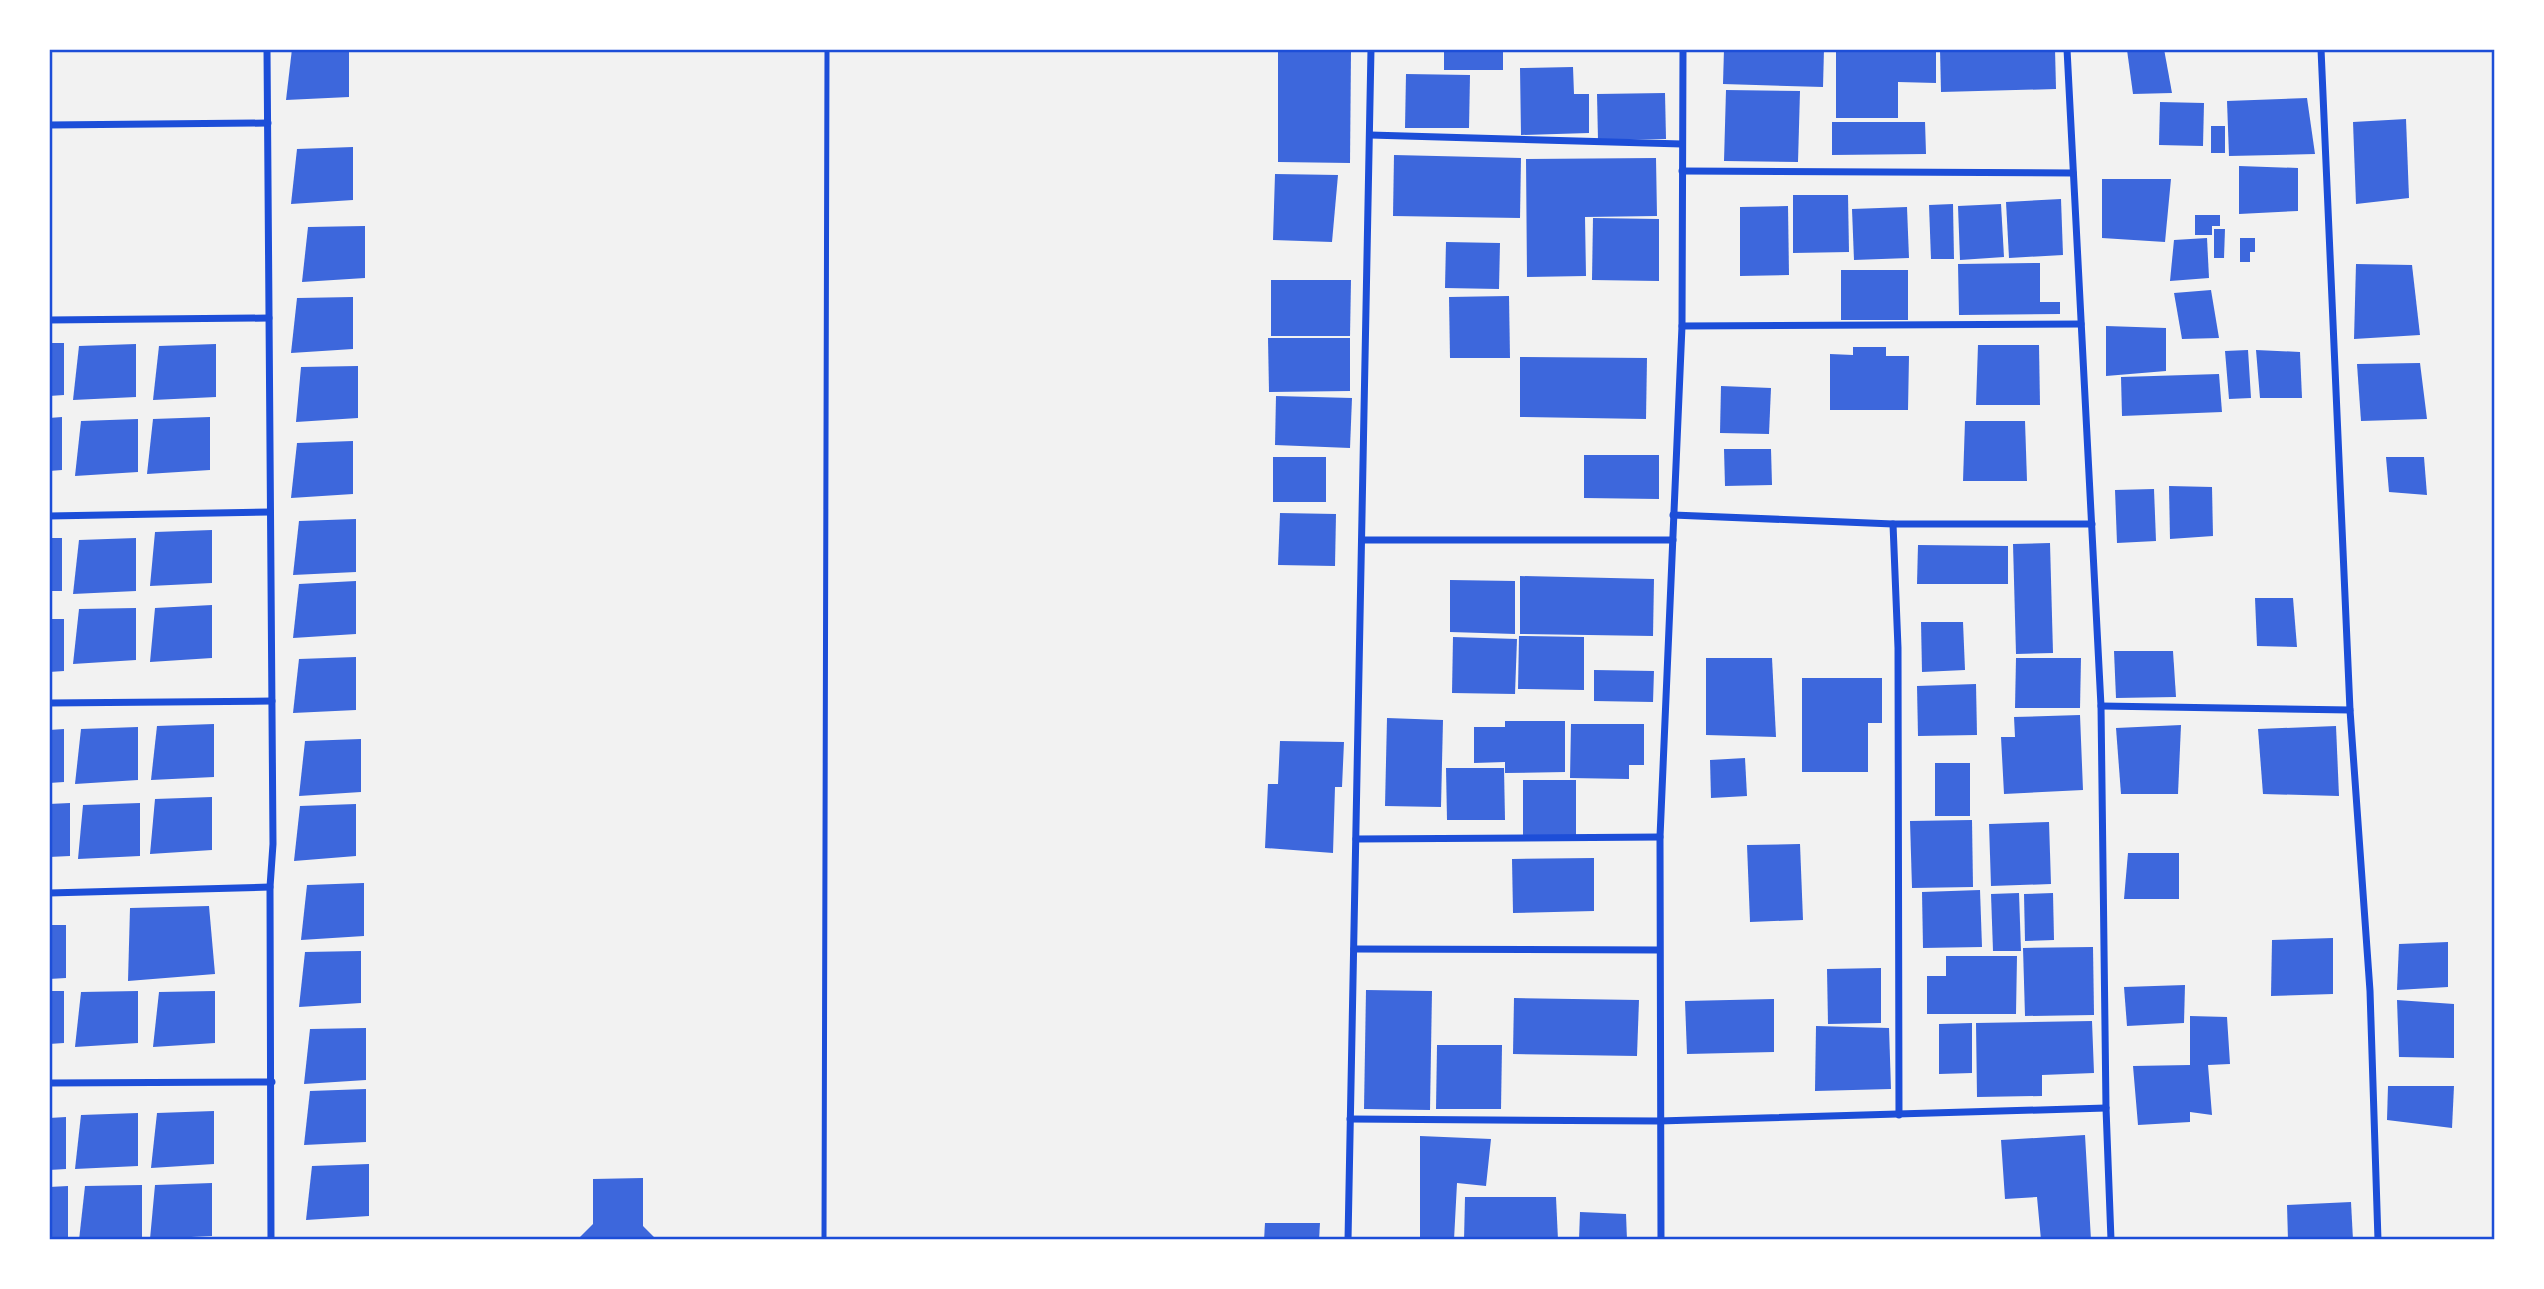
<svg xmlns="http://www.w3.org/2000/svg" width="2544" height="1289" font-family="'PT Sans Narrow',sans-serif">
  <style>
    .building { fill: #3d67dc }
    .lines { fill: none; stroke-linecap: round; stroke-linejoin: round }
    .service { stroke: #1d4ed8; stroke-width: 5 }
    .minor { stroke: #1d4ed8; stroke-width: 7 }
    .neatline { fill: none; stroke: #1d4ed8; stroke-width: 2.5 }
  </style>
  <rect width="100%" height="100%" fill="#f2f2f2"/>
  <!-- building -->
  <g class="building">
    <path d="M292,49h57v48l-63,3z"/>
    <rect x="1444" y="49" width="59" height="21"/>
    <path d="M1724,49h100l-1,38 -100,-3z"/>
    <path d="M1836,49h100v34l-38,-1v36h-62z"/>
    <path d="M1940,49h115l1,40 -115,3z"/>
    <path d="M2164,49l8,44 -39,1 -6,-44z"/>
    <path d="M1278,50l73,1 -1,112 -72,-1z"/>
    <path d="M1573,67l1,27h15v39l-68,2 -1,-67z"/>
    <path d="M1406,74l64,1 -1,53h-64z"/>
    <path d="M1726,90l74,1 -2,71 -74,-1z"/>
    <path d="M1665,93l1,46 -68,1 -1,-46z"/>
    <path d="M2307,98l8,56 -86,2 -2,-55z"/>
    <path d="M2160,102l44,1 -1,43 -44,-1z"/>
    <path d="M2406,119l3,79 -53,6 -3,-82z"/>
    <path d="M1832,122h93l1,32 -94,1z"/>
    <rect x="2211" y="126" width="14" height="27"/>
    <path d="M353,147v53l-62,4 6,-55z"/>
    <path d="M1394,155l127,3 -1,60 -127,-2z"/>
    <path d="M1656,158l1,58 -72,1 1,59 -59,1 -1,-118z"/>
    <path d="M2239,166l59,2v43l-59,3z"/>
    <path d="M1275,174l63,1 -6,67 -59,-2z"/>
    <path d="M2102,179h69l-6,63 -63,-4z"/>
    <path d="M1793,195h55l1,57 -56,1z"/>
    <path d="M2061,199l2,56 -54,3 -3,-56z"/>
    <path d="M1953,204l1,55h-23l-2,-54z"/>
    <path d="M2001,204l3,53 -44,3 -2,-54z"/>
    <path d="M1788,206l1,69 -49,1v-69z"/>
    <path d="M1907,207l2,51 -55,2 -2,-51z"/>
    <path d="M2195,215h25v11h-8v9h-17z"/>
    <path d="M1593,218l66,1v62l-67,-1z"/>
    <path d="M365,226v52l-63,4 6,-55z"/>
    <path d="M2214,229h11l-1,29h-10z"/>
    <path d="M2207,238l2,40 -39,3 4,-41z"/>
    <path d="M2240,238h15v14h-5v10h-10z"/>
    <path d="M1446,242l54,1 -1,46 -54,-1z"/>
    <path d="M2040,263v39h20v12l-101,1 -1,-51z"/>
    <path d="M2356,264l56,1 8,70 -66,4z"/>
    <rect x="1841" y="270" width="67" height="50"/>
    <path d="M1271,280h80l-1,56h-79z"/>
    <path d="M2211,290l8,48 -37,1 -8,-46z"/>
    <path d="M1509,296l1,62h-60l-1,-61z"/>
    <path d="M353,297v52l-62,4 6,-55z"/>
    <path d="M2106,326l60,2v43l-60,5z"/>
    <path d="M1268,338h82v53l-81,1z"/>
    <path d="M49,343h15v52l-15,1z"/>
    <path d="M136,344v53l-63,3 6,-54z"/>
    <path d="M216,344v53l-63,3 6,-54z"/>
    <path d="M1978,345h61l1,60h-64z"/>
    <path d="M1853,347h33v9h23l-1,54h-78v-56l23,1z"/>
    <path d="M2248,350l3,48 -22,1 -4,-48z"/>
    <path d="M2256,350l44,2 2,46h-42z"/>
    <path d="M1520,357l127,1 -1,61 -126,-2z"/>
    <path d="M2420,363l7,56 -66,2 -4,-57z"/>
    <path d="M358,366v52l-62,4 5,-55z"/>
    <path d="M2219,374l3,38 -100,4 -1,-39z"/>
    <path d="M1721,386l50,2 -2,46 -49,-1z"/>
    <path d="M1276,396l76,2 -2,50 -75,-3z"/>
    <path d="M62,417v53l-13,1v-53z"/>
    <path d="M210,417v53l-63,4 6,-55z"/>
    <path d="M138,419v53l-63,4 6,-55z"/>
    <path d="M1965,421h60l2,60h-64z"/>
    <path d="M353,441v53l-62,4 6,-55z"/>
    <path d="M1724,449h47l1,36 -47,1z"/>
    <path d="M1584,455h75v44l-75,-1z"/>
    <rect x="1273" y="457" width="53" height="45"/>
    <path d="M2386,457h38l3,38 -38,-3z"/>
    <path d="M2169,486l43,1 1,49 -43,3z"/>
    <path d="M2154,489l2,52 -39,2 -2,-53z"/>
    <path d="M1280,513l56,1 -1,52 -57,-1z"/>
    <path d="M356,519v53l-63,3 6,-54z"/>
    <path d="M212,530v53l-62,3 5,-54z"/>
    <rect x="49" y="538" width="13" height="53"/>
    <path d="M136,538v53l-63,3 6,-54z"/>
    <path d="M2050,543l3,110 -37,1 -3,-110z"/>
    <path d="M1918,545l90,1v38h-91z"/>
    <path d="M1520,576l134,3 -1,57 -133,-2z"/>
    <path d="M1450,580l65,1v53l-65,-2z"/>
    <path d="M356,581v53l-63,4 6,-54z"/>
    <path d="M2255,598h38l4,49 -40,-1z"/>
    <path d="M212,605v53l-62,4 5,-54z"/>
    <path d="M136,608v52l-63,4 6,-55z"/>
    <path d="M49,619h15v52l-15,1z"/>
    <path d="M1921,622h42l2,48 -43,2z"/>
    <path d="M1519,636l65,1v53l-66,-1z"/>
    <path d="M1453,637l64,2 -2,55 -63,-1z"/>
    <path d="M2114,651h59l3,46 -60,1z"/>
    <path d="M356,657v53l-63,3 6,-54z"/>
    <path d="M1706,658h66l4,79 -70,-2z"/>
    <path d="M2016,658h65l-1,50h-65z"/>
    <path d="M1594,670l60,1 -1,31 -59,-1z"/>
    <path d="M1802,678h80v45h-14v49h-66z"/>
    <path d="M1976,684l1,51 -59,1 -1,-50z"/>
    <path d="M2080,715l3,75 -79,4 -3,-57h14l-1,-20z"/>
    <path d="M1387,718l56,2 -2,87 -56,-1z"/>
    <path d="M1505,721h60v51l-60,1v-11l-31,1v-36h31z"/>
    <path d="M214,724v53l-63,3 6,-54z"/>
    <path d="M1571,724h73v41h-15v14l-59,-1z"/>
    <path d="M2181,725l-3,69h-57l-5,-66z"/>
    <path d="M2336,726l3,70 -76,-2 -5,-65z"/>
    <path d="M138,727v53l-63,4 6,-55z"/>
    <path d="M64,729v53l-15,1v-53z"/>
    <path d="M361,739v53l-62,4 6,-55z"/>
    <path d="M1280,741l64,1 -2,45h-7l-2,66 -68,-5 3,-64h10z"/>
    <path d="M1745,758l2,38 -36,2 -1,-38z"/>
    <rect x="1935" y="763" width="35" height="53"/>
    <path d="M1446,768h58l1,52h-58z"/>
    <rect x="1523" y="780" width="53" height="56"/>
    <path d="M212,797v53l-62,4 5,-55z"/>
    <path d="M70,803v53l-21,1v-53z"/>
    <path d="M140,803v53l-62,3 5,-54z"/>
    <path d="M356,804v52l-62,5 6,-55z"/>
    <path d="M1972,820l1,67 -61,1 -2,-67z"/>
    <path d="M2049,822l2,62 -60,2 -2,-62z"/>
    <path d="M1800,844l3,76 -53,2 -3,-77z"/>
    <path d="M2128,853h51v46h-55z"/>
    <path d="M1594,858v53l-81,2 -1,-54z"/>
    <path d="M364,883v53l-63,4 6,-55z"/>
    <path d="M1980,890l2,57 -59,1 -1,-56z"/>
    <path d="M2019,893l2,58h-28l-2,-57z"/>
    <path d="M2053,893l1,47 -29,1 -1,-47z"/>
    <path d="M209,906l6,68 -87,7 2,-73z"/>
    <path d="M49,925h17v53l-17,1z"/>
    <path d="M2333,938v56l-62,2 1,-56z"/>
    <path d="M2448,942v45l-51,3 2,-46z"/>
    <path d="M2093,947l1,68 -69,1 -2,-68z"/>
    <path d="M361,951v52l-62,4 6,-55z"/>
    <path d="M1946,956h71l-1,58h-89v-38h19z"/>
    <path d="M1881,968v55l-53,1 -1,-55z"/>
    <path d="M2185,985l-1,38 -57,3 -3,-39z"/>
    <path d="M1366,990l66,1 -2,119 -66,-1z"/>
    <path d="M49,991h15v52l-15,1z"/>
    <path d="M138,991v52l-63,4 6,-55z"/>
    <path d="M215,991v52l-62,4 6,-55z"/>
    <path d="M1514,998l125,2 -2,56 -124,-2z"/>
    <path d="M1774,999v53l-87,2 -2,-53z"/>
    <path d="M2397,1000l57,4v54l-55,-1z"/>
    <path d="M2190,1016l37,1 3,47 -22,1 4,50 -22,-3v10l-52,3 -5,-59 57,-1z"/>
    <path d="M2092,1021l2,52 -52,2v21l-65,1 -1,-74z"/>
    <path d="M1972,1023v50l-33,1v-50z"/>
    <path d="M1816,1026l73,2 2,61 -76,2z"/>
    <path d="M366,1028v52l-62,4 6,-55z"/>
    <path d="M1437,1045h65l-1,64h-65z"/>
    <path d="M2388,1086h66l-2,42 -65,-8z"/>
    <path d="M366,1089v53l-62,3 6,-54z"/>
    <path d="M214,1111v53l-63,4 6,-55z"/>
    <path d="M138,1113v53l-63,3 6,-54z"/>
    <path d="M66,1117v52l-17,1v-52z"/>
    <path d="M2085,1135l6,105h-50l-4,-43 -32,2 -4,-59z"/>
    <path d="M1420,1136l71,3 -5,47 -29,-3 -3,57h-34z"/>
    <path d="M369,1164v52l-63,4 6,-54z"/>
    <path d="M643,1178v48l14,14h-80l16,-16v-45z"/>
    <path d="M212,1183v53l-62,3 5,-54z"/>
    <path d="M142,1185v52l-63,3 6,-54z"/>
    <path d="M68,1186v53l-19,1v-53z"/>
    <path d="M1465,1197h91l2,43h-94z"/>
    <path d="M2351,1202l2,38h-65l-1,-35z"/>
    <path d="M1580,1212l46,2 1,26h-48z"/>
    <path d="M1265,1223h55l-1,17h-55z"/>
  </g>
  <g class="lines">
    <!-- service -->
    <path class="service" d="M824,1240l3,-1191"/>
    <!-- minor -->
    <g class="minor">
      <path d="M267,49l6,795 -3,43 1,353"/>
      <path d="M2067,49l34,657 5,402 5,132"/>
      <path d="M2321,49l29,661 20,281 8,249"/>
      <path d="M49,125l219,-2"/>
      <path d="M1370,135l312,9"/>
      <path d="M1682,171l391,2"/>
      <path d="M49,320l220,-2"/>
      <path d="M1682,326l399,-2"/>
      <path d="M1673,515l220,9h199"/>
      <path d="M49,516l221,-4"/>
      <path d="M1893,524l5,124 1,467"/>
      <path d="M1362,540h311"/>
      <path d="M49,703l223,-2"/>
      <path d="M2101,706l249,4"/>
      <path d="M1356,839l304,-2"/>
      <path d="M49,893l221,-6"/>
      <path d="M1354,949l305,1"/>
      <path d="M49,1083l223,-1"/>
      <path d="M1350,1119l309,2 447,-13"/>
      <path d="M1348,1240l23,-1191"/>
      <path d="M1661,1240l-1,-403 22,-511 1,-277"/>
    </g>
  </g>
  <!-- border -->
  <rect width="2544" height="1289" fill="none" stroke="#ffffff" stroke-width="102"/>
  <rect x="51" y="51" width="2442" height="1187" class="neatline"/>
</svg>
